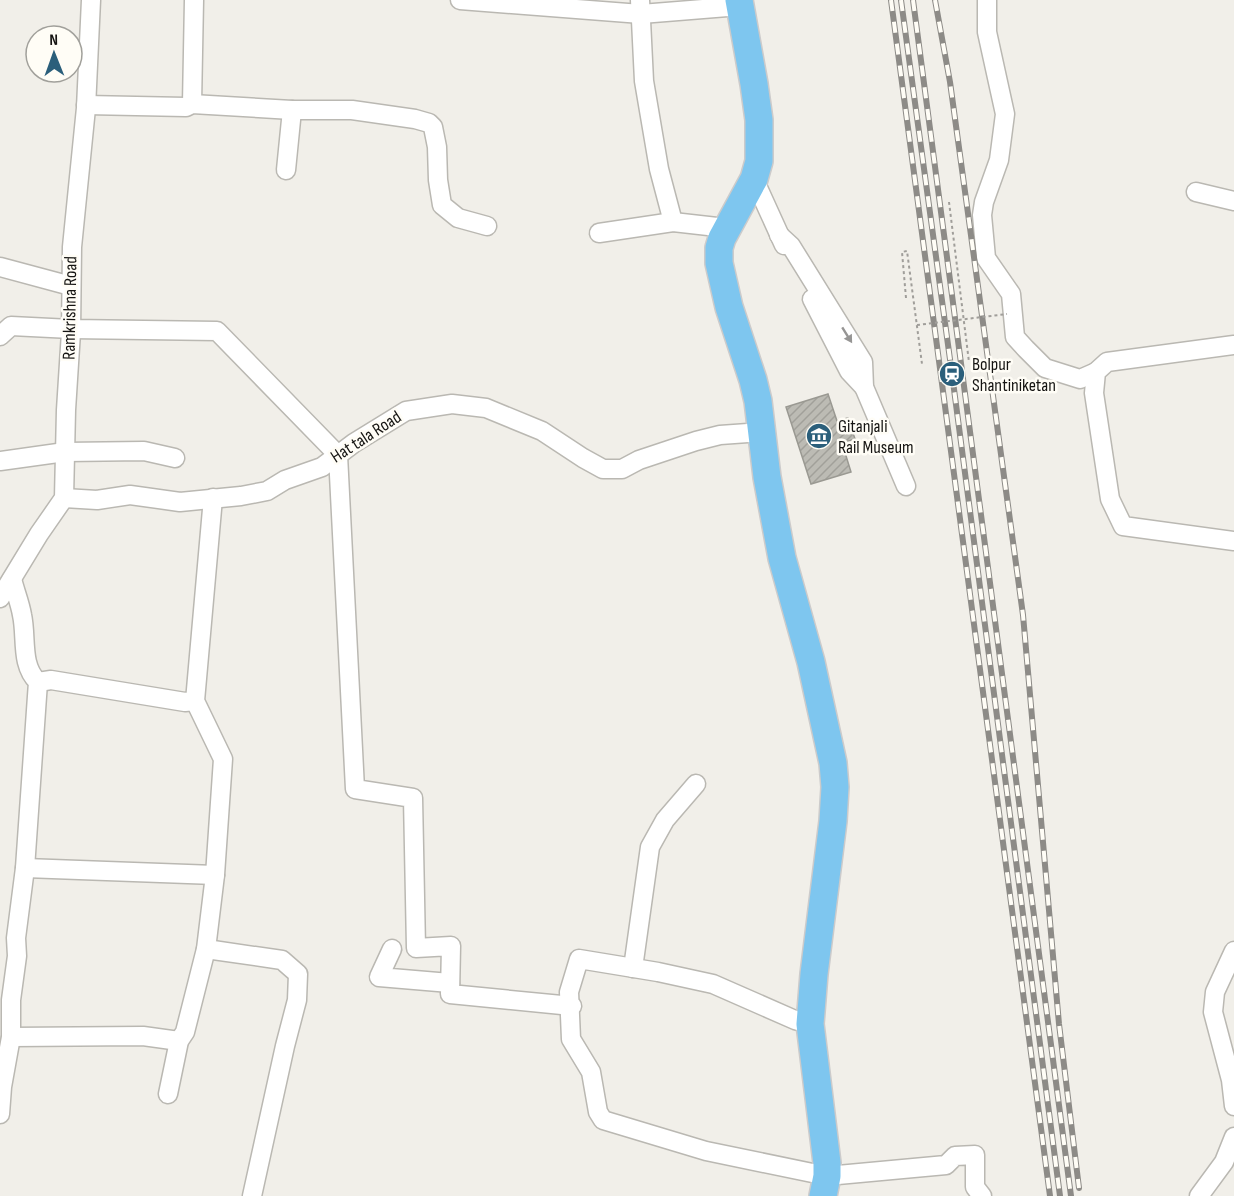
<svg xmlns="http://www.w3.org/2000/svg" width="1234" height="1196" font-family="'Sofia Sans Condensed',sans-serif">
  <style>
    .building { fill: url(#building-hatch); stroke: #9a9992; stroke-width: 1.5 }
    .lines { fill: none; stroke-linecap: round; stroke-linejoin: round }
    .minor-casing { stroke: #bab8b2; stroke-width: 21 }
    .highway-casing { stroke: #cccbcb; stroke-width: 30 }
    .path { stroke: #a09e9a; stroke-width: 2; stroke-dasharray: 3 3; stroke-linecap: butt }
    .minor { stroke: #fff; stroke-width: 18 }
    .highway { stroke: #7ec6ef; stroke-width: 27 }
    .rail-casing { stroke: #8d8b87; stroke-width: 6 }
    .rail { stroke: #fffdf6; stroke-width: 4; stroke-dasharray: 11; stroke-linecap: butt }
    .path-bridge { stroke: #a09e9a; stroke-width: 2; stroke-dasharray: 3 3; stroke-linecap: butt }
    .oneway { fill: #969594 }
    .labels { text-anchor: middle; dominant-baseline: central; stroke-width: 5; stroke-linejoin: round; paint-order: stroke }
    .street-label { font-size: 18px; fill: #151412; stroke: #fffdf6 }
    .poi-label { font-size: 18px; fill: #151412; stroke: #fffdf6; text-anchor: start }
  </style>
  <defs>
    <pattern id="building-hatch" width="6" height="6" patternUnits="userSpaceOnUse" patternTransform="scale(1.5)"><rect width="6" height="6" fill="#bcbbb4"/><path d="M-1 1l2-2M0 6l6-6M5 7l2-2" fill="none" stroke="#a1a09a"/></pattern>
  </defs>
  <rect width="100%" height="100%" fill="#f1efe9"/>
  <!-- building -->
  <path class="building" d="M828,394l9,27 11,-3 7,21 -13,4 9,29 -40,12 -25,-77z"/>
  <g class="lines">
    <!-- minor casing -->
    <g class="minor-casing">
      <g id="minor">
        <path d="M460,0l181,14 99,-8"/>
        <path d="M640,0l4,81 15,88 14,53"/>
        <path d="M987,0v32l18,82 -6,46 -15,42 -2,13 4,43 25,36 4,43 11,12 19,19 35,11 16,-7"/>
        <path d="M192,104l2,-104"/>
        <path d="M86,105l100,2 6,-3 100,6h60l63,9 14,4 4,4 4,20 1,33 4,25 16,13 29,8"/>
        <path d="M286,170l6,-60"/>
        <path d="M754,179l30,66"/>
        <path d="M1196,192l38,9"/>
        <path d="M599,233l74,-11 53,6"/>
        <path d="M779,235l12,11 72,116 1,25 42,99"/>
        <path d="M0,267l71,19"/>
        <path d="M812,299l37,72 15,16"/>
        <path d="M0,336l11,-10 60,3 146,2 121,124 17,334 58,9 3,150 35,-2 -1,48 122,12"/>
        <path d="M1234,345l-127,17 -11,10 -2,21 16,106 13,27 111,15"/>
        <path d="M0,461l65,-9 79,-1 31,7"/>
        <path d="M64,498l33,2 33,-5 50,7 61,-6 26,-5 18,-11 37,-13 32,-24 52,-32 46,-7 34,4 56,23 41,27 20,11h19l17,-9 57,-19 24,-6 42,-3"/>
        <path d="M0,598l39,-64 25,-36 2,-88 5,-78 1,-85 14,-139 5,-108"/>
        <path d="M38,682l13,-2 134,22 10,-1"/>
        <path d="M25,868l190,7"/>
        <path d="M206,949l76,11 16,14 -1,26 -12,46 -33,150"/>
        <path d="M392,949l-13,28 71,6"/>
        <path d="M1234,951l-19,41 -2,20 18,68 3,26"/>
        <path d="M633,968l17,-121 15,-27 31,-36"/>
        <path d="M810,1024l-15,-4 -82,-36 -55,-12 -79,-13 -10,33 2,47 20,33 7,40 5,8 103,31 121,25 119,-11 9,-9 20,-1v32l7,9"/>
        <path d="M11,1037l132,-1 36,5"/>
        <path d="M168,1094l11,-53 6,-9 21,-83 9,-74 8,-116 -28,-58 18,-203"/>
        <path d="M0,1114l2,-27 9,-50v-37l6,-44 -1,-18 9,-70 13,-186c-18,-17 -11,-45 -16,-67 -2,-12 -7,-24 -10,-36"/>
        <path d="M1199,1196l25,-34 10,-25"/>
      </g>
    </g>
    <!-- highway casing -->
    <g class="highway-casing">
      <path id="highway" d="M739,0l15,84 5,36v41l-5,18 -32,59 -3,10v15l10,44 24,73 5,21 9,76 15,81 29,104 22,101 2,24 -2,34 -19,153 -4,50 17,139v13l-4,20"/>
    </g>
    <!-- path -->
    <g class="path">
      <path d="M949,202l20,160"/>
      <path d="M906,298l-4,-46 5,-1 15,113"/>
    </g>
    <!-- minor -->
    <use href="#minor" class="minor"/>
    <!-- highway -->
    <use href="#highway" class="highway"/>
    <!-- rail casing -->
    <g class="rail-casing">
      <g id="rail">
        <path d="M891,0l159,1196"/>
        <path d="M901,0l51,374 108,822"/>
        <path d="M913,0l158,1196"/>
        <path d="M935,0l15,82 73,533 36,409 20,164"/>
      </g>
    </g>
    <!-- rail -->
    <use href="#rail" class="rail"/>
    <!-- path-bridge -->
    <path class="path-bridge" d="M917,325l90,-11"/>
  </g>
  <!-- one-way arrows -->
  <defs><path id="oneway-solid" d="M-6-.8H1V-3.2L6.5 0L1 3.2V.8H-6Z" transform="scale(1.5)"/></defs>
  <use class="oneway" href="#oneway-solid" transform="translate(847 335) rotate(58)"/>
  <!-- icons -->
  <defs>
    <g id="station-disc" transform="scale(1.35)"><circle r="9.5" fill="#2b5f7b" stroke="#fffdf6"/><path d="M-3-6H3Q5-6 5-4V2Q5 4 3 4L4.5 6H3L1.5 4h-3L-3 6H-4.5L-3 4Q-5 4-5 2V-4Q-5-6-3-6ZM-3.5-4v3h7v-3ZM-3.5 1v1.5H-2V1ZM2 1v1.5H3.5V1Z" fill="#fff"/></g>
    <g id="museum-disc" transform="scale(1.35)"><circle r="9.5" fill="#2b5f7b" stroke="#fffdf6"/><path d="M0-6L6-3V-2H-6V-3ZM-5-1h2V3h-2ZM-1-1h2V3h-2ZM3-1h2V3H3ZM-6 4H6V6H-6Z" fill="#fff"/></g>
  </defs>
  <g fill-rule="evenodd">
    <use href="#station-disc" x="952" y="374"/>
    <use href="#museum-disc" x="819" y="436"/>
  </g>
  <g class="labels">
    <!-- street labels -->
    <g class="street-label">
      <text transform="translate(70 308) rotate(-89)">Ramkrishna Road</text>
      <text transform="translate(366 437) rotate(-33)">Hat tala Road</text>
    </g>
    <!-- poi labels -->
    <g class="poi-label">
      <text x="972" y="364">Bolpur<tspan x="972" dy="21">Shantiniketan</tspan></text>
      <text x="838" y="426">Gitanjali<tspan x="838" dy="21">Rail Museum</tspan></text>
    </g>
  </g>
  <!-- north arrow -->
  <g transform="translate(54 54) rotate(359)"><circle r="28" fill="#fffdf6" stroke="#a1a09b" stroke-width="1.5"/>
  <path d="M0-4.5L10 22L0 15L-10 22Z" fill="#2b5f7b"/>
  <text y="-9" font-size="16" font-weight="bold" text-anchor="middle" fill="#151412">N</text>
  </g>
</svg>
